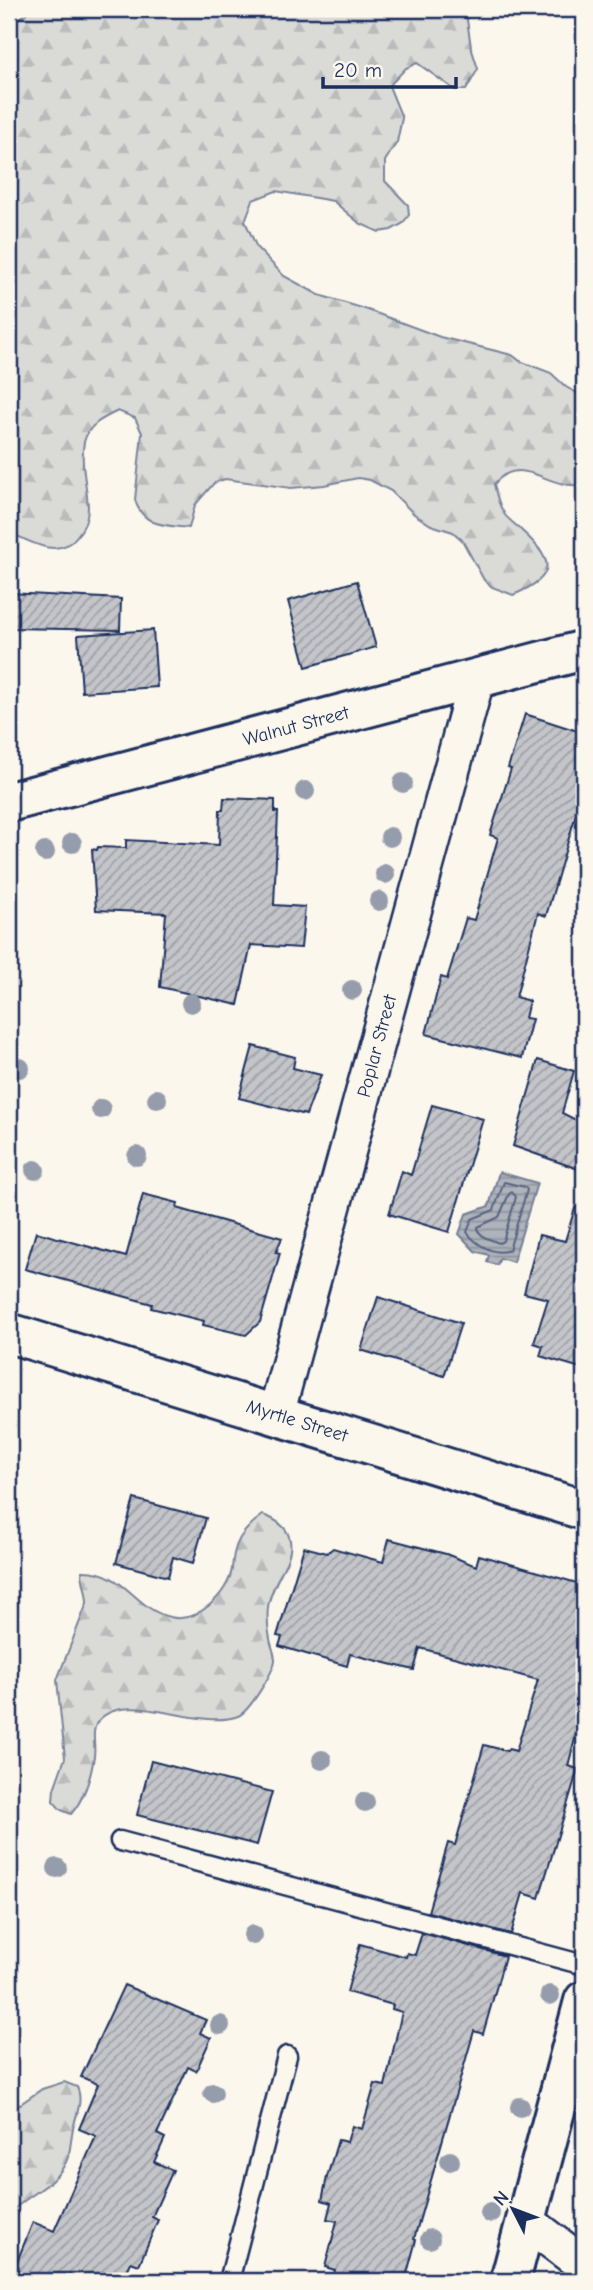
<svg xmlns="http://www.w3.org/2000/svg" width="593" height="2290" font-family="'Comic Neue',sans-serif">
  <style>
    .forest { fill: url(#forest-firs); stroke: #7a849a; stroke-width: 2 }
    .water { fill: url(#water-rules); stroke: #747e96; stroke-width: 2 }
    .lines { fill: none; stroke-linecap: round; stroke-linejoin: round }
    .shore { stroke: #566483; stroke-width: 2 }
    .building { fill: url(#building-hatch); stroke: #1b2f5e; stroke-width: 2 }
    .lane-casing { stroke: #1b2f5e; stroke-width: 23 }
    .street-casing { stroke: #1b2f5e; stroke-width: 40 }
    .secondary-casing { stroke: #1b2f5e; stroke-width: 44 }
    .primary-casing { stroke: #1b2f5e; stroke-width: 44 }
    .lane { stroke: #fbf7ec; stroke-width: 18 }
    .street { stroke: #fbf7ec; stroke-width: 35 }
    .secondary { stroke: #fbf7ec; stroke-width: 38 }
    .primary { stroke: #fbf7ec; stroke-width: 38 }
    .tree { fill: #959cab }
    .labels { text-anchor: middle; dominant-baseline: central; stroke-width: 7; stroke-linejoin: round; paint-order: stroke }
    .street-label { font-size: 19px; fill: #1b2f5e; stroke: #fbf7ec }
  </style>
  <defs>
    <pattern id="forest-firs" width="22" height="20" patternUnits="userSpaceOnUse" patternTransform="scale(1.75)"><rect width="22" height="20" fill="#dadad7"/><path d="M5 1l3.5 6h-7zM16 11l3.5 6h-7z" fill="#babbbb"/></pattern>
    <pattern id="water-rules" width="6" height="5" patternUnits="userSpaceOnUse" patternTransform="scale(1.75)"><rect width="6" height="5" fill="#afb3bb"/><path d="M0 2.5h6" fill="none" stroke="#8e929b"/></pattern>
    <pattern id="building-hatch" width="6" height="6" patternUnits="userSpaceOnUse" patternTransform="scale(1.75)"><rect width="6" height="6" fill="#c3c5c9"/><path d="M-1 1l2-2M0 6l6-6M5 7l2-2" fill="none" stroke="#9ea0a6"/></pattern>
  </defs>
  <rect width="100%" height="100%" fill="#fbf7ec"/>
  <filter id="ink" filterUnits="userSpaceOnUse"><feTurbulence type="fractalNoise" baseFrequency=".0143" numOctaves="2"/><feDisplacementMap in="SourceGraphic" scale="14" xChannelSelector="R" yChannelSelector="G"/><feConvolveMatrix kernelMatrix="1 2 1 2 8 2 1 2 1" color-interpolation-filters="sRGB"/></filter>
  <g filter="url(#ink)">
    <!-- forest -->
    <g class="forest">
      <path d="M29,9h435l2,4 5,34 7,22 -12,21h-11l-38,-27 -11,5 -17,18 13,32 -5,24 -12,19v20l23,24 1,10 -7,9 -11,6 -12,2 -20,-9 -26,-22 -57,-10 -23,9 -8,21 12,27 27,28 35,19 46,14 75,28 72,18 8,6 31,12 15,14 18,10v81l-5,7c-33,3 -58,-32 -85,-1 2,10 5,22 11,31 4,5 11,10 16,15 33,30 38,46 -8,65l-21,-8 -8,-7 -22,-40 -9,-8 -22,-7 -17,-11 -23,-23 -21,-11 -12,-2 -34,7 -33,3 -66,-9 -11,4 -19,22 -6,23c-24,-3 -46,-1 -54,-28l7,-67 -7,-15 -17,-7c-15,7 -30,14 -34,31 -4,22 3,43 4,65 0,10 -4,21 -11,29 -18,24 -47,6 -68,-4v-509l16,-8z"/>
      <path d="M263,1515c24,8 34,24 23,48 -7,14 -16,29 -18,44 -1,10 0,23 2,32 1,7 5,14 5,21 -1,11 -26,52 -37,56 -40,15 -110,-27 -139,4 -9,10 -3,24 -5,36 -3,21 -9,42 -23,58l-10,-4 -8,-9 1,-12 11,-31 -8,-78 30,-77c0,-12 -5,-21 -5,-32 43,-1 52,38 88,46 27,7 58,-23 62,-48 1,-11 2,-21 8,-31 6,-9 14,-17 23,-23z"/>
      <path d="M64,2082l13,5c6,13 0,25 -3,38 -4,12 -2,25 -8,37 -12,25 -40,33 -57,52v-102l33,-23z"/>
    </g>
    <!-- water -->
    <path class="water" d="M499,1172l38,11 -24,79 -13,-4 -3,7 -10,-3 2,-7 -14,-4 -16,-17 7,-20 23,-8z"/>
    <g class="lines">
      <!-- shore -->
      <g class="shore">
        <path d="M504,1182l21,5 2,3 -18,60c-14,6 -33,-5 -42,-18l5,-13 22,-9z"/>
        <path d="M512,1192l4,5 -13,44 -4,2 -15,-6 -6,-6v-4l21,-10 10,-23z"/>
      </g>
    </g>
    <!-- building -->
    <g class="building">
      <path d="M357,581l19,66 -70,20 -18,-66z"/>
      <path d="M9,593l112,6 -1,31 -111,-2z"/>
      <path d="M153,630l4,57 -75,5 -4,-57z"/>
      <path d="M525,714l59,19v54l-38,129 -8,-3 -22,84 13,4 -4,17 7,1 -10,39 -96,-24 15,-57 6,2 19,-61 8,2 24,-82 -8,-3 21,-66 -3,-1z"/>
      <path d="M224,798l51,2v12h3l-4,93 31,2 -4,41 -50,-3 -13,60 -78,-18 6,-74 -70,-3 -4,-61 5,1 1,-3 28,1v-8l93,5 1,-35h3z"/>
      <path d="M253,1046l42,11 -2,11 28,7 -15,40 -67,-17z"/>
      <path d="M538,1060l36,11 -12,42 22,11v47l-71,-25z"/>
      <path d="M432,1105l51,14 -34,113 -60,-18 13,-43 9,4z"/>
      <path d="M143,1194l35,9 -1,5 105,30 -6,14 4,1 -20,69 -14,13 -43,-10 1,-4 -53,-13 1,-4 -127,-35 11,-37 90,25z"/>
      <path d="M575,1208l9,1v160l-44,-13 3,-10 -9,-3 14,-44 -24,-6 15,-58 26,6z"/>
      <path d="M378,1297l83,26 -17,53 -83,-26z"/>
      <path d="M134,1499l72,19 -13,45 -20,-6 -5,20 -52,-14z"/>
      <path d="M389,1539l57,15 30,12 3,-11 105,30v119l-16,62 10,3 -39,129 -16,-5 -12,41 -83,-22 20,-69 7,2 29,-100 23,6 1,-2 8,2 22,-71 -118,-32 -6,22 -64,-16 -3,12 -68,-20 3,-9 -5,-1 27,-89 23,6 6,-5 50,14z"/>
      <path d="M151,1761l121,31 -15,53 -120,-30z"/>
      <path d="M422,1933l83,23 -6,22 -16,56 -9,-3 -60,208 2,1 -11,41h-73l3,-11 -10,-3 12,-46 -10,-2 4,-16 -9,-3 5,-23 11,-37 9,2 5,-16 10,3 13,-45 10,2 17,-74 -10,-3 1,-4 -46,-13 13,-48 46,13 1,-4 8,2z"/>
      <path d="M124,1985l82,35 -6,13 11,5 -15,33 -8,-4 -31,67 8,4 -11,24 19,8 -21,47 6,3 -19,45 -8,-3 -8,19h-114l24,-59 21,9 42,-95 -17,-7 19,-45 -17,-7z"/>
    </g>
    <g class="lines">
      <!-- lane casing -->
      <g class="lane-casing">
        <g id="lane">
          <path d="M120,1841l464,124"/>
          <path d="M229,2281l58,-225"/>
        </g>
      </g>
      <!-- street casing -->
      <g class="street-casing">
        <g id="street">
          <path d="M276,1414l201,-737"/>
          <path d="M526,2221l58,44"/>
        </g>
      </g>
      <!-- secondary casing -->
      <g class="secondary-casing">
        <g id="secondary">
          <path d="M9,1333l575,177"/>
          <path d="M510,2281l74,-280"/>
        </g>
      </g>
      <!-- primary casing -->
      <g class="primary-casing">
        <path id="primary" d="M9,802l575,-152"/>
      </g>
      <!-- lane -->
      <use href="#lane" class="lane"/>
      <!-- street -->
      <use href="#street" class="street"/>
      <!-- secondary -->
      <use href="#secondary" class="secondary"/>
      <!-- primary -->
      <use href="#primary" class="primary"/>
    </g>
    <!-- trees -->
    <g class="tree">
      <circle cx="403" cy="783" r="10"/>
      <circle cx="305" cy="791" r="10"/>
      <circle cx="390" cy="837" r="10"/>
      <circle cx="72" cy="843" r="10"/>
      <circle cx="45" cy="852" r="10"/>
      <circle cx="385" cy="874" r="10"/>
      <circle cx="379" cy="901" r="10"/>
      <circle cx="352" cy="990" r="10"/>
      <circle cx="191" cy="1003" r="10"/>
      <circle cx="20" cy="1068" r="10"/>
      <circle cx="157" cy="1099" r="10"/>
      <circle cx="101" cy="1109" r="10"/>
      <circle cx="137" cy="1156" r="10"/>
      <circle cx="35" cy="1170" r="10"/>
      <circle cx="322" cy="1760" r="10"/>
      <circle cx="365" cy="1802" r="10"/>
      <circle cx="57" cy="1868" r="10"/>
      <circle cx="253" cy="1935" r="10"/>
      <circle cx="550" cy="1995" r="10"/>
      <circle cx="220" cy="2025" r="10"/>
      <circle cx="213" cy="2093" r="10"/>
      <circle cx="520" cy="2107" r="10"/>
      <circle cx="450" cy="2161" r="10"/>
      <circle cx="490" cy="2213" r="10"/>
      <circle cx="430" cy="2239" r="10"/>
    </g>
  </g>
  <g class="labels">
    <!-- street labels -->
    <g class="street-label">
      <text transform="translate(296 726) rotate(-15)">Walnut Street</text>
      <text transform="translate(377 1046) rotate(-75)">Poplar Street</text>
      <text transform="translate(297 1421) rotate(17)">Myrtle Street</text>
    </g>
  </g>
  <!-- margin -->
  <rect width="593" height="2290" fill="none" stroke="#fbf7ec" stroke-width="35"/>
  <rect x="18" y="18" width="558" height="2255" fill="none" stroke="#1b2f5e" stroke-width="2.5" filter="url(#ink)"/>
  <!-- north arrow -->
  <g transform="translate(513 2209) rotate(312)" stroke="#fbf7ec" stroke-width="5" paint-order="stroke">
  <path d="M0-5L12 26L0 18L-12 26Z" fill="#1b2f5e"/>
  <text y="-10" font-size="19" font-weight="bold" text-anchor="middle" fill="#1b2f5e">N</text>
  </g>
  <!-- scale -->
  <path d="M323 77v10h133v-10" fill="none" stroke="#1b2f5e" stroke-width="3.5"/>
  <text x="334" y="77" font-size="21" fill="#1b2f5e" stroke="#fbf7ec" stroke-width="5" paint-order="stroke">20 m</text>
</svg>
